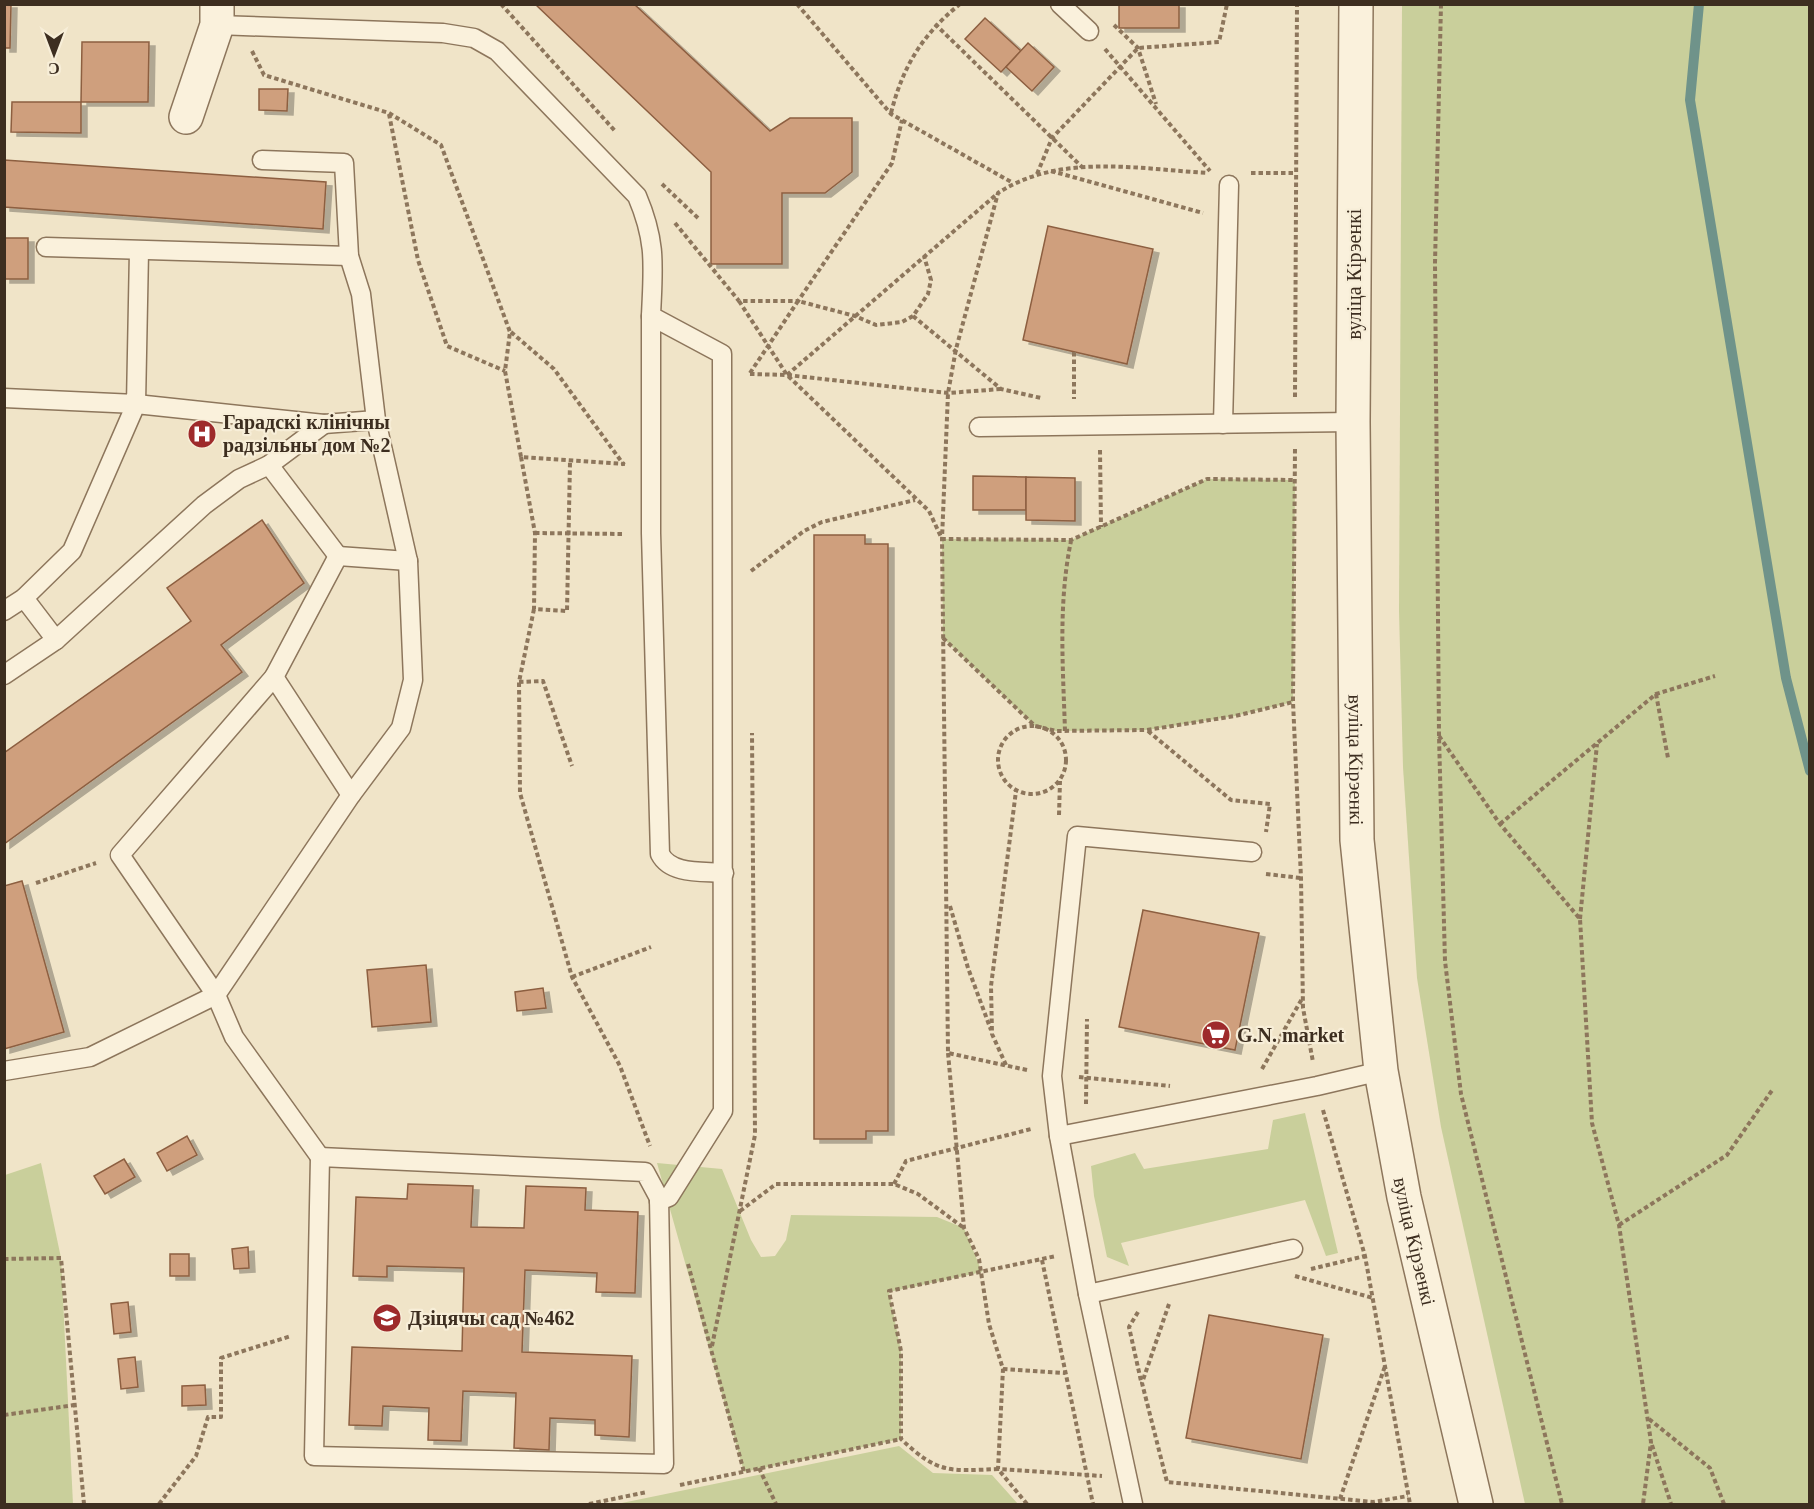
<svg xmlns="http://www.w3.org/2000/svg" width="1814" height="1509" font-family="Georgia,serif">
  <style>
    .green { fill: #c9cf9b }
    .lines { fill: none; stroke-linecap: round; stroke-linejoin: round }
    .stream { stroke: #6f938a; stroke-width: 10 }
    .building { fill: #cf9f7d; stroke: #8d5f41; stroke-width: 1.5; filter: url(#shadow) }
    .service-casing { stroke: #8d765c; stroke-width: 21 }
    .minor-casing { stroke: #8d765c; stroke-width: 36 }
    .tertiary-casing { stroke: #8d765c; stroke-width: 36 }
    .path { stroke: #8d765c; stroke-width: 4; stroke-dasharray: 4.5 3; stroke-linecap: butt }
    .service { stroke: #faf1dc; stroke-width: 18 }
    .minor { stroke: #faf1dc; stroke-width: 33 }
    .tertiary { stroke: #faf1dc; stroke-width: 33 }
    .labels { text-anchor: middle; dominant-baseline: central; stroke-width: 4.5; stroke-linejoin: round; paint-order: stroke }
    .street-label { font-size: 20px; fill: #3d2e20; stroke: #f7eed8 }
    .poi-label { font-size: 20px; font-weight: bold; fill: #3d2e20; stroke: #f7eed8; text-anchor: start }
  </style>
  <defs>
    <filter id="shadow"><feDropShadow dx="6" dy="4" stdDeviation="0" flood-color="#0004"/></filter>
  </defs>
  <rect width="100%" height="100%" fill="#f0e4c8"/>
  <!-- green -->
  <g class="green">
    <path d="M1402,5h407v1499h-284l-84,-377 -24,-149 -14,-211 -4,-156z"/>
    <path d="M1207,479l88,1 -2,222 -58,14 -88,14 -91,1 -21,-5 -92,-88 -1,-99 129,1z"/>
    <path d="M1305,1113l33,140 -12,3 -21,-56 -184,43 8,23 -22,-9 -13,-61 -3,-30 44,-13 9,16 124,-20 5,-29z"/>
    <path d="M41,1163l20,95 12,246h-68v-329z"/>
    <path d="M657,1163l65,6 29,71 10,17 14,-1 11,-16 5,-25 146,2 27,11 18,44 -93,20 12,59v88l-157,33z"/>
    <path d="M899,1446l34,27 59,2 26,29h-401z"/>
  </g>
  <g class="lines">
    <!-- stream -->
    <path class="stream" d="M1699,4l-9,96 96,578 24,93"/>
  </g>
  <!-- building -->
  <g class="building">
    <path d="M4,4h7l-1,44h-6z"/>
    <path d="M535,4h99l136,127 20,-13h62v54l-27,21h-43v71h-71v-92z"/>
    <rect x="1119" y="4" width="60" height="24"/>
    <path d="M985,18l36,33 -20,21 -36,-33z"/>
    <path d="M82,42h67l-1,60h-67z"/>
    <path d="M1028,43l26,24 -22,24 -26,-24z"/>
    <path d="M259,89h29l-1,22 -28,-1z"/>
    <path d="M12,102h69v31l-70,-1z"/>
    <path d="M4,160l322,22 -3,47 -319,-22z"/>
    <path d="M1048,226l105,23 -26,115 -104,-24z"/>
    <rect x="4" y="238" width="24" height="41"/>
    <path d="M973,476l53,1v33h-53z"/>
    <path d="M1026,477l49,1v43l-49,-1z"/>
    <path d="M262,520l42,63 -83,62 21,27 -238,172v-91l187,-132 -24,-33z"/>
    <path d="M814,535h51v9h23v587h-22v8h-52z"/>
    <path d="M22,881l42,151 -60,17v-163z"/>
    <path d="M1143,910l116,23 -24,117 -116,-23z"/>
    <path d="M426,965l5,57 -59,5 -5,-57z"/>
    <path d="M543,988l3,20 -29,3 -2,-19z"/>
    <path d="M187,1136l10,19 -30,16 -10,-18z"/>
    <path d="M124,1159l11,18 -30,17 -11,-18z"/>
    <path d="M408,1184l65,2 -2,41 53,1 2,-42 60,2 -1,22 53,2 -3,81 -39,-1 1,-19 -72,-3 -3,82 110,4 -3,81 -34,-2v-15l-45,-2 -1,32 -35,-2 2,-55 -53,-2 -2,50 -33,-1 1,-32 -46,-2 -1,20 -33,-1 3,-78 110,4 2,-83 -77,-2v11l-34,-1 3,-79 51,2z"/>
    <path d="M248,1247l1,21 -15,1 -2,-20z"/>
    <rect x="170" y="1254" width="19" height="22"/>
    <path d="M128,1302l3,30 -17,2 -3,-30z"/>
    <path d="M1209,1315l114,20 -22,124 -115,-21z"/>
    <path d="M135,1357l3,30 -17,2 -3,-30z"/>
    <path d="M205,1385l1,20 -24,1v-20z"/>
  </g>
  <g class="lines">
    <!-- service casing -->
    <g class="service-casing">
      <g id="service">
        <path d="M1060,4l29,27"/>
        <path d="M217,25l226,8 31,5 23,13 140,145c20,47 16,71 14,120l71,38 1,757 -54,86 -10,4"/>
        <path d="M46,247l303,9"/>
        <path d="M651,316v217l9,321c11,21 42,17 64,19"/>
        <path d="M4,398l132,6 3,-153"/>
        <path d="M1223,424l6,-239"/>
        <path d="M979,427l374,-5"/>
        <path d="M269,465l69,91"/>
        <path d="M24,598l32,42"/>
        <path d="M4,611l20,-13 48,-47 64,-147 188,20 52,-4"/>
        <path d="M4,675l52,-35 148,-135 35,-26 30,-14 55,-41"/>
        <path d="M274,677l64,-121 70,5"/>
        <path d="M1252,852l-175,-16 -25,240 7,60 258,-50 64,-15"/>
        <path d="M4,1071l86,-14 126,-62 135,-200 50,-67 12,-48 -5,-119 -32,-141 -15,-126 -12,-38 -5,-93 -82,-3"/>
        <path d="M1059,1136l29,158 205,-45"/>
        <path d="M320,1157l325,15 14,26 5,266 -350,-8z"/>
        <path d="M320,1157l-86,-120 -18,-42 -96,-140 154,-178 77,118"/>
        <path d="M1088,1294l45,210"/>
      </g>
    </g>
    <!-- minor casing -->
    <g class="minor-casing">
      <path id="minor" d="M186,117l31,-92v-21"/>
    </g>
    <!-- tertiary casing -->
    <g class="tertiary-casing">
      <g id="tertiary">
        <path id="s1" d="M1356,4l-3,418 4,418 24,231 23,126 72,307"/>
      </g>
    </g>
    <!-- path -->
    <g class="path">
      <path d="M501,4l114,127"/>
      <path d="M797,4l94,110 122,69"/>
      <path d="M1441,4l-6,259 4,473 6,225 16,133 101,410"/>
      <path d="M935,24l147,143"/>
      <path d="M1114,25l24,23 18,56"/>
      <path d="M1105,49l105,122"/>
      <path d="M252,51l12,24 125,38 52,32 69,187 -5,39 16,86 104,7"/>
      <path d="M891,113c12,-47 31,-78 69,-109"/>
      <path d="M389,114l29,146 29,86 58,25"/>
      <path d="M1051,171l152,42"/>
      <path d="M1251,173h45"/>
      <path d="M1037,174l15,-36 86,-90 81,-6 8,-38"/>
      <path d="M662,184l36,34"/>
      <path d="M675,223l64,78h59l94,-138 10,-43"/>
      <path d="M739,301l48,74 142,136 13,28 129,1 136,-61 88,1"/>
      <path d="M913,316l88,73 40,9"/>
      <path d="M511,332l43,37 70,96"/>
      <path d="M1074,352v47"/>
      <path d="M750,373l48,-72 57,15 21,9 26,-3 11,-6 15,-22 3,-14 -7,-24"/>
      <path d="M750,374l37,1 161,18 53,-4"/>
      <path d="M787,375l210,-181"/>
      <path d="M1295,397l2,-393"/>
      <path d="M1295,449l-2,253 8,176 2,130 10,54"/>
      <path d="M1100,450l1,77"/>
      <path d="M521,457l14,76 -1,76 33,2 3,-149"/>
      <path d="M535,533l89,1"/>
      <path d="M751,571l53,-40 18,-9 93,-22"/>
      <path d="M534,609l-15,73 1,111 52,184 48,89 30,80"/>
      <path d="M943,638l92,88 21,5 91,-1 88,-14 58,-14"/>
      <path d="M519,682l24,-1 29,85"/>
      <path d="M1656,694l12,64"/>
      <circle cx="1032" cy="760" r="34"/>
      <path d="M1065,731c-2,-64 -7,-128 6,-190"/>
      <path d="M1148,731l83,69 39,4 -4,28"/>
      <path d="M1439,736l61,88 80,95 12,204 27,102 32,217 -8,62"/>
      <path d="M1059,815l1,-34"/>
      <path d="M1500,824l156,-130 59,-18"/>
      <path d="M1266,874l35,4"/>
      <path d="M36,883l60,-20"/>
      <path d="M950,906l18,62 23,62"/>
      <path d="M1580,919l17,-175"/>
      <path d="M572,977l79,-30"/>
      <path d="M948,1053l16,175 15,31 10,65 14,45 -5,100 104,7"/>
      <path d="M1006,1065l-14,-31 -1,-48 25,-195"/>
      <path d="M1262,1069l41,-72"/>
      <path d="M1027,1070l-79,-17 -6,-514 6,-146 8,-44 42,-156c61,-40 141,-24 210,-20"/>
      <path d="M1079,1077l91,9"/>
      <path d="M1086,1104l1,-85"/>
      <path d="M1323,1110l42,146 45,248"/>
      <path d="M894,1184l12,-23 125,-32"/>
      <path d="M740,1211l36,-27h118l24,10 46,34"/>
      <path d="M1619,1225l108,-70 46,-66"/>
      <path d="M4,1259l57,-1 23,246"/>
      <path d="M1042,1260l51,244"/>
      <path d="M688,1264l56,208"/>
      <path d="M1311,1269l54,-13"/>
      <path d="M1295,1276l78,22"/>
      <path d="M1169,1304l-27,79 25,99 206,20 35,-6"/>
      <path d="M1138,1312l-9,15 12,54"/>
      <path d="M712,1346l43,-211 -3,-402"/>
      <path d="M1003,1369l62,4"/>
      <path d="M4,1415l71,-10"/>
      <path d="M1649,1419l61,49 14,36"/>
      <path d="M1652,1445l19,59"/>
      <path d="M759,1468l17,36"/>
      <path d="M680,1485l221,-46"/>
      <path d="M1340,1499l45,-133"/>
      <path d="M159,1504l37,-48 12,-39h13v-59l70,-22"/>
      <path d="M589,1504l58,-12"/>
      <path d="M1027,1504l-29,-35c-49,2 -60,5 -97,-30v-88l-12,-60 167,-35"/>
    </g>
    <!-- service -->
    <use href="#service" class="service"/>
    <!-- minor -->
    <use href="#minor" class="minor"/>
    <!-- tertiary -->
    <use href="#tertiary" class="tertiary"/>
  </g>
  <!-- icons -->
  <defs>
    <g id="hospital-disc" transform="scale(1.5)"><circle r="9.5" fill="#9e2a2b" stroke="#f7eed8"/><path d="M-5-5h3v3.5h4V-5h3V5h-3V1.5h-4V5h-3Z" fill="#fff"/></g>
    <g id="supermarket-disc" transform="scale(1.5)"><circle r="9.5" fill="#9e2a2b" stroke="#f7eed8"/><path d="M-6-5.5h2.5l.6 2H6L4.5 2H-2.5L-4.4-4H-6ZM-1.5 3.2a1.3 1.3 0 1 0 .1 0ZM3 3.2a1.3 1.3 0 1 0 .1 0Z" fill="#fff"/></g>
    <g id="school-disc" transform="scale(1.5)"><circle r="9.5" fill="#9e2a2b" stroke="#f7eed8"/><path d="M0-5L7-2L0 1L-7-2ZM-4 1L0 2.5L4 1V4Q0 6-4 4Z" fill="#fff"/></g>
  </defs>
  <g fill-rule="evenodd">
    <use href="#hospital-disc" x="202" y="434"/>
    <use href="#supermarket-disc" x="1216" y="1035"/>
    <use href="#school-disc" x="387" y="1318"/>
  </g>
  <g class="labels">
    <!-- street labels -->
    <g class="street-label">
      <text transform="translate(1354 274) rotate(-90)">вуліца Кірэенкі</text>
      <text stroke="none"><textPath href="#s1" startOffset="756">вуліца Кірэенкі</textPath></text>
      <text stroke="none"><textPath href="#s1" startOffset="1242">вуліца Кірэенкі</textPath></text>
    </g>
    <!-- poi labels -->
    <g class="poi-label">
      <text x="223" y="422">Гарадскі клінічны<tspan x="223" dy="23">радзільны дом №2</tspan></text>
      <text x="1237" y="1035">G.N. market</text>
      <text x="408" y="1318">Дзіцячы сад №462</text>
    </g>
  </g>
  <!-- border -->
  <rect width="1814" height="1509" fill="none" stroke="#3d2e20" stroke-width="12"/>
  <!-- north arrow -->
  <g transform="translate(54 54) rotate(180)" stroke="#f7eed8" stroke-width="4.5" paint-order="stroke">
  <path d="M0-4.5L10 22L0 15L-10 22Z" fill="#3d2e20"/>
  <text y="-9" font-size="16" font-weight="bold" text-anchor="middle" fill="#3d2e20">С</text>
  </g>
</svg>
